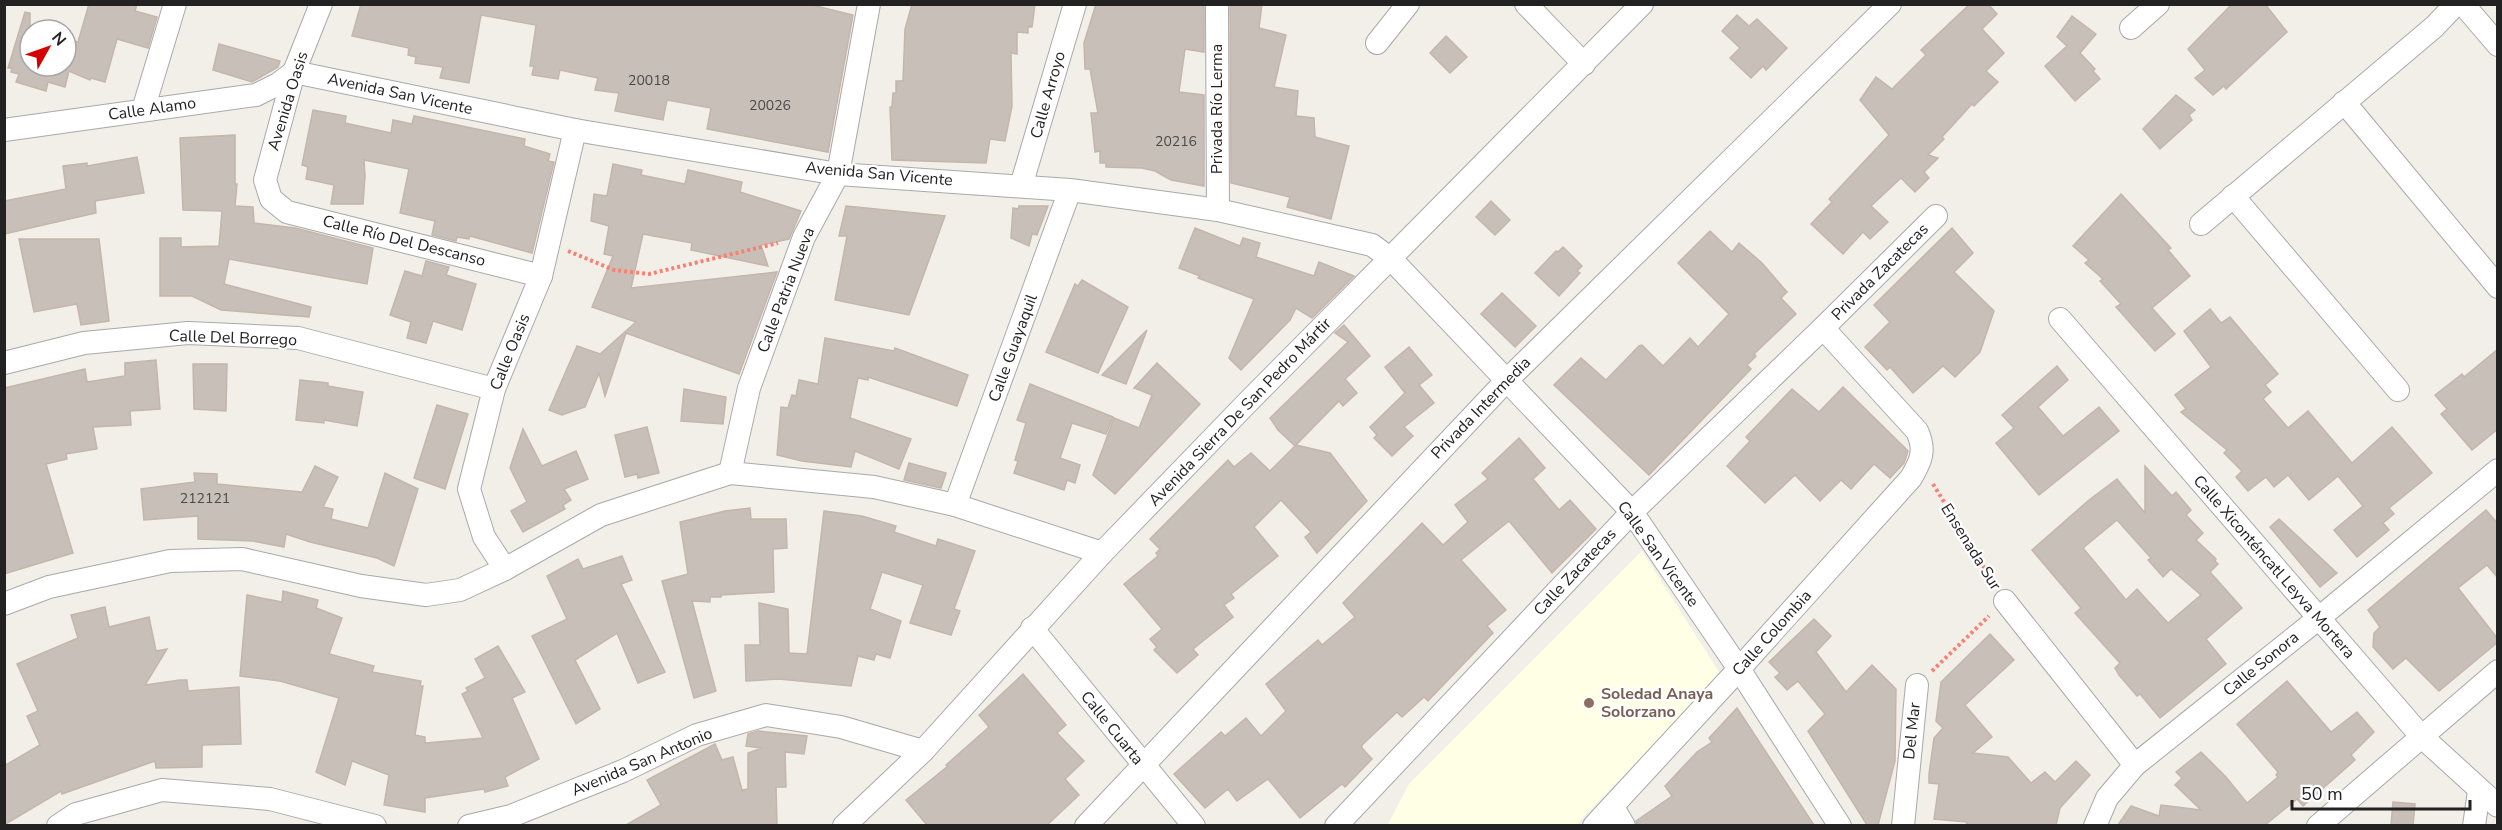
<svg xmlns="http://www.w3.org/2000/svg" width="2502" height="830" font-family="'Nunito Sans',sans-serif">
  <style>
    .education { fill: #ffffe5 }
    .building { fill: #c7bfb8; stroke: #c4b6ab; stroke-width: 1.5; fill-rule: evenodd }
    .lines { fill: none; stroke-linecap: round; stroke-linejoin: round }
    .minor-casing { stroke: #a9a9a9; stroke-width: 24 }
    .path { stroke: #fa8072; stroke-width: 4; stroke-dasharray: 3 3; stroke-linecap: butt }
    .minor { stroke: #fff; stroke-width: 22 }
    .education-dot { fill: #8d6e63; stroke: #fff; stroke-width: 2 }
    .labels { text-anchor: middle; dominant-baseline: central; stroke-width: 4.5; stroke-linejoin: round; paint-order: stroke }
    .number-label { font-size: 14px; fill: #4b4948 }
    .street-label { font-size: 16px; fill: #222; stroke: #fff }
    .education-label { font-size: 16px; font-weight: bold; fill: #785e54; stroke: #fff; text-anchor: start }
  </style>
  <rect width="100%" height="100%" fill="#f2efe9"/>
  <!-- education -->
  <path class="education" d="M1642,551l79,124 -145,150 -189,1 22,-42z"/>
  <!-- building -->
  <g class="building">
    <path d="M89,4h48l-2,7 22,6 -9,31 -31,-9 -12,43 -14,-4 -1,2 -21,-9 -4,16 -17,-5 -2,9 -30,-9 3,-8 -8,-2 1,-4h-4l17,-56 5,1v53h36v-27l12,3z"/>
    <path d="M361,4h447l45,11 -25,137 -121,-23 4,-21 -44,-8 -4,20 -48,-9 4,-18 -24,-3 3,-12 -38,-8 -2,9 -26,-4 2,-9h-4l6,-41 -55,-10 -12,68 -29,-5 3,-11 -28,-4 1,-6 -8,-2 1,-7 -57,-12z"/>
    <path d="M912,4h123l-3,23h-4v6l-11,-1v22l-6,-1 1,53 -7,35 -15,-2 -4,24 -94,-3 -2,-53h2l1,-14h3v-12h7l2,-52z"/>
    <path d="M1096,4h108v48l-19,-3 -6,43 25,3v91l-33,-6 -16,-9 -13,-3 -36,-1v-4h-6v-12l-5,1 -4,-39h7l-8,-44h-5l-1,-26z"/>
    <path d="M1230,4h32l-3,24 27,7 -12,52 24,4 -2,25 18,2 1,19 34,9 -18,73 -44,-12 3,-10 -59,-14z"/>
    <path d="M1970,4h18l9,10 -15,15 22,24 -18,18 12,11 -24,24 -2,-2 -30,33 2,2 -16,16 10,3 -14,14 5,6 -14,14 -14,-14 -30,28 17,16 -18,17 -7,-7 -20,22 -32,-30 21,-22 -3,-3 60,-64 -29,-35 16,-23 16,12 34,-34 -5,-5z"/>
    <path d="M2232,4h33l22,28 -61,57 -2,-3 -11,9 -18,-17 10,-8 -17,-21z"/>
    <path d="M1737,15l12,11 8,-7 30,29 -21,22 -3,-4 -12,12 -21,-20 10,-10 -18,-17z"/>
    <path d="M2072,16l24,18 -16,19 15,16 -2,2 7,8 -25,22 -30,-35 22,-20 -10,-9z"/>
    <path d="M1446,36l21,21 -17,16 -20,-20z"/>
    <path d="M219,44l61,17 -2,6 -26,15 -39,-12z"/>
    <path d="M2176,95l19,15 -6,5 3,5 -32,29 -17,-20z"/>
    <path d="M313,110l33,6 -1,7 46,10 2,-13 19,4 2,-8 111,23 -1,7 26,8 -2,7 6,1 -22,91 -62,-17 -1,3 -12,-2 -1,4 -24,-6 3,-14 -35,-8 9,-44 -45,-9 1,16 -2,28h-32l3,-19 -28,-6 2,-12 -6,-2z"/>
    <path d="M235,135v49h2l-2,22 18,1 1,16 41,5 78,20 -6,36 -138,-25 -5,25 87,23 -2,10 -88,-7 -29,-14h-32v-58h21v9l38,-1 3,-35 -39,-1 -3,-72z"/>
    <path d="M137,157l7,36 -49,8 1,12 -92,21v-33l62,-12 -3,-23 24,-3v3z"/>
    <path d="M613,164l29,6 -1,5 44,9 3,-14 54,12 -2,10 61,19 -12,28 -28,6 7,21 -77,-16 1,-7 -49,-9 -12,54 146,-16 -38,102 -113,-41 -21,63 -6,-23 -14,34 -23,8 -13,-5 28,-64 23,8 36,-32 -44,-15 21,-51 -9,-2 5,-28 -18,-5 3,-27 13,2z"/>
    <path d="M2121,194l50,54 -3,2 22,26 -38,32 23,26 -20,17 -39,-44 5,-3 -21,-23 3,-2 -18,-16 4,-3 -16,-14z"/>
    <path d="M1491,201l19,19 -15,15 -19,-18z"/>
    <path d="M846,206l99,10 -36,99 -74,-15 12,-64h-8z"/>
    <path d="M1019,206h29l-11,29 -5,-1 -3,12 -18,-8 2,-30 5,1z"/>
    <path d="M1195,228l45,18 3,-8 17,5 -4,14 58,19 5,-14 35,14 -42,42 -16,-10 -6,12 -49,50 -12,-12 25,-59 -56,-21 2,-2 -21,-8z"/>
    <path d="M1952,228l21,25 -19,19 40,39 -14,41 -25,25 -12,-11 -30,27 -23,-26 -3,3 -22,-23 25,-25 -16,-17z"/>
    <path d="M1710,231l22,21 7,-9 23,20 25,29 -6,6 15,16 -42,40 2,2 -9,9 4,4 -102,106 -95,-90 27,-27 25,22 33,-34 3,-1 21,21 27,-28 8,9 31,-33 -51,-51z"/>
    <path d="M19,239h80l10,82 -28,4 -4,-21 -43,8z"/>
    <path d="M1563,247l19,19 -5,5 3,2 -21,23 -24,-23 21,-22 2,1z"/>
    <path d="M426,261l23,6 -3,8 30,9 -14,46 -29,-9 -7,22 -19,-5 4,-16 -21,-7 15,-44 17,5z"/>
    <path d="M1082,280l46,27 -30,66 -52,-21 29,-68 3,2z"/>
    <path d="M1502,293l34,33 -21,21 -34,-33z"/>
    <path d="M2210,309l11,14 9,-6 48,57 -13,11 6,7 -8,7 25,29 20,-17 44,52 40,-36 40,46 -43,35 5,6 -11,9 6,7 -32,27 -23,-27 29,-24 -25,-30 -29,24 -21,-25 -14,12 -8,-10 -18,14 -12,-14 6,-6 -18,-18 3,-3 -46,-38 5,-3 -11,-14 36,-28 -27,-36z"/>
    <path d="M1344,325l26,31 -25,23 12,14 -14,13 -4,-5 -43,44 34,8 37,48 -50,52 -12,-16 6,-5 -30,-32 -27,27 24,29 -47,38 3,4 -10,7 9,12 -40,32 5,6 -21,18 -23,-23 3,-3 -7,-8 12,-10 -38,-45 34,-28 -2,-3 4,-4 -10,-10 78,-79 6,7 17,-14 19,18 25,-25 -17,-16 -8,-12 78,-76 -13,-9z"/>
    <path d="M1147,330l-21,54 -24,-9z"/>
    <path d="M825,338l69,13 1,-3 73,27 -11,31 -89,-29v3l-10,-2 -8,40 61,21 -12,30 -44,-18 -4,16 -49,-6 -25,-6 4,-48 7,1 4,-13 4,1 3,-16 19,4z"/>
    <path d="M1409,347l23,28 -13,10 15,18 -30,24 9,9 -21,20 -18,-18 3,-3 -7,-8 35,-34 -20,-26z"/>
    <path d="M2498,349v80l-26,21 -31,-36 6,-5 -12,-14 27,-21 2,3z"/>
    <path d="M156,360l4,49 -30,2 1,14 -38,2 4,22 -31,5 1,5 -21,5 27,89 -69,21v-186l81,-19 2,13 38,-6v-13z"/>
    <path d="M1157,363l43,41 -85,90 -22,-19 21,-57 25,10 13,-33 -18,-7z"/>
    <path d="M193,364h34l-1,47 -32,-2z"/>
    <path d="M2057,366l11,14 -30,27 25,29 36,-29 20,24 -80,64 -43,-52 18,-15 -12,-13z"/>
    <path d="M300,380l28,3v3l35,6 -6,34 -33,-6v3l-28,-3z"/>
    <path d="M1030,384l83,33 -7,17 -34,-11 -12,35 20,7 -5,18 -8,-3 -3,10 -50,-17 4,-12 -3,-1 11,-37 -9,-3z"/>
    <path d="M1843,387l65,64 -4,12 -14,15 -16,-14 -23,25 -10,-9 -21,21 -25,-26 -30,28 -38,-37 23,-25 -4,-4 46,-48 27,23z"/>
    <path d="M684,389l42,8 -3,27 -42,-3z"/>
    <path d="M437,405l31,9 -23,75 -31,-11z"/>
    <path d="M647,427l12,46 -21,5 -1,-4 -12,3 -10,-42z"/>
    <path d="M523,429l19,37 34,-15 12,28 -24,10 7,11 -8,5 2,4 -42,23 -12,-21 16,-9 -17,-34z"/>
    <path d="M1519,438l26,30 -12,11 26,31 11,-10 26,29 -44,44 -43,-52 -48,39 45,50 -19,16 6,7 -65,68 -4,-4 -22,20 -5,-5 -35,33v3l10,11 -27,28 -3,-3 -42,34 -32,-39 -31,22 -9,-12 -23,19 -31,-34 47,-42 4,4 21,-18 15,18 25,-25 -20,-27 52,-44 4,5 33,-28 -12,-14 79,-80 21,22 25,-23 -13,-17 33,-26 -6,-6z"/>
    <path d="M909,463l37,10 -5,15 -37,-8z"/>
    <path d="M315,466l23,11 -15,30 10,2 -2,10 37,9 17,-55 33,16 -24,77 -17,-8 -67,-16 -24,-8 -2,13 -31,-6 -55,-2v-23l-54,4 -3,-31 54,-7 -1,-9 23,1v10l85,8z"/>
    <path d="M2145,466l27,30 4,-4 15,18 -5,5 17,18 -7,7 20,19 -1,2 3,3 -8,8 32,36 -36,31 20,25 -66,54 -20,-24 -3,2 -18,-21 -4,-7 5,-5 -45,-50 6,-5 -49,-58 57,-50 28,-21 28,34zM2117,520l34,38 -3,2 15,17 8,-8 30,26 -33,28 -31,-34 -11,11 -43,-52z"/>
    <path d="M750,508l1,11h35l1,29 -14,1 1,43 -53,3v2h-11v5l-18,-1 24,90 -22,7 -32,-117 26,-7 -8,-52 45,-11z"/>
    <path d="M2486,510l12,14v54l-11,-13 -29,23 40,51v3l-59,49 -33,-33 -13,11 -20,-22 1,-14 6,-6 -12,-17z"/>
    <path d="M824,511l38,5 34,10 -2,6 42,14 2,-7 37,12 -21,58 6,2 -9,24 -41,-12 13,-38 -41,-13 -12,37 31,12 -11,37 -14,-4 -2,6 -16,-4 -7,30 -72,-7 -33,2 -1,-36h15l-1,-42 29,6 1,44 18,1z"/>
    <path d="M2279,519l58,54 -17,14 -50,-60z"/>
    <path d="M622,556l10,24 -11,4 44,88 -27,11 -21,-50 -42,27 25,49 -24,15 -44,-88 35,-17 -20,-43 31,-17 5,10z"/>
    <path d="M283,591l35,9 -2,8 26,10 -13,36 45,12 -2,6 49,9 -1,5h3l-8,49 10,2v6l58,-5 -21,-44 6,-3 -2,-3 19,-10 -10,-19 23,-13 27,46 -13,6 27,61 -34,18 3,9 -23,6 -1,-3 -59,9v14l-41,-7 5,-30 -37,-14 -7,24 -29,-13 23,-74 -59,-17 -40,-5 7,-81 35,7z"/>
    <path d="M105,607l4,20 40,-10 7,34 11,-2 -22,36 35,-5h7l1,11 51,-4 2,57 -39,1v22l-46,1 -1,-7 -93,33 -1,-3 -57,34v-59l36,-21 -13,-29 11,-5 -21,-47 61,-26 -7,-23z"/>
    <path d="M1814,619l17,17 -15,16 30,40 26,-27 24,24 -1,72 -17,64h-11l-59,-94 17,-17 -27,-33 -11,9 -12,-13 5,-4 -11,-11z"/>
    <path d="M1990,634l24,26 -49,45 27,32 -19,16 35,4 23,26 14,-11 10,10 21,-21 14,14 -30,33 -4,17h-90l1,-3 -33,-3 5,-35 -10,-1v-9l5,-36 9,-10 -7,-7 5,-39z"/>
    <path d="M1023,674l43,51 -9,8 27,28 -19,18 14,16 -32,30h-120l-21,-25 42,-34 -2,-1 43,-38 -10,-12z"/>
    <path d="M2287,681l44,51 26,-20 17,20 -23,23 4,5 -52,46 -6,-7 -32,26h-147l13,-19 28,10 2,-11 40,5 -26,-25 7,-7 -6,-6 25,-20 25,25 21,26 31,-26 -2,-2 2,-3 -41,-48z"/>
    <path d="M1737,708l77,117h-177l-1,-4 36,-25 -7,-10 32,-34 15,-10 -3,-4z"/>
    <path d="M758,731l49,5 -3,18 -19,-2 1,35h-10l1,38h-151l35,-20 -14,-25 68,-36 7,16 11,-3 9,33 6,-1v-36l14,-5 -16,-2 2,-12z"/>
    <path d="M2393,802l22,2 -2,21h-22z"/>
  </g>
  <g class="lines">
    <!-- minor casing -->
    <g class="minor-casing">
      <g id="minor">
        <path d="M321,4l-27,68 -29,108 6,19 16,13 254,64"/>
        <path d="M1526,4l58,60"/>
        <path d="M2463,4l35,41"/>
        <path d="M1217,8l1,202"/>
        <path d="M2131,28l27,-24"/>
        <path d="M1377,43l31,-39"/>
        <path d="M2344,102l154,185"/>
        <path d="M143,110l32,-106"/>
        <path d="M4,130l252,-35 22,-11 16,-12 281,58 263,44 232,16 148,20 154,35 19,14 241,253 107,157 101,157"/>
        <path d="M1021,186l54,-182"/>
        <path d="M2233,196l165,194"/>
        <path d="M2201,224l233,-197 22,-23"/>
        <path d="M2060,319l361,417 77,70"/>
        <path d="M4,363l80,-20 104,-10 110,5 196,51"/>
        <path d="M730,473l19,-85 55,-151 34,-63 31,-170"/>
        <path d="M955,505l115,-315"/>
        <path d="M505,569l-21,-32 -15,-48 25,-100 47,-113 34,-146"/>
        <path d="M2005,601l130,164"/>
        <path d="M4,604l45,-17 121,-26 72,-2 119,27 65,9 34,-5 45,-21 96,-54 129,-42 144,14 81,18 147,48"/>
        <path d="M1032,628l162,198"/>
        <path d="M1613,807l11,19"/>
        <path d="M58,826l18,-12 86,-24 108,9 105,27"/>
        <path d="M469,826l42,-10 112,-45 74,-36 69,-20 75,12 82,24"/>
        <path d="M844,826l79,-75 179,-198 144,-149 396,-400"/>
        <path d="M1086,826l421,-446 383,-376"/>
        <path d="M1336,826l296,-314 191,-184 113,-112"/>
        <path d="M1594,826l145,-157 172,-191c10,-17 15,-28 6,-47l-94,-103"/>
        <path d="M1903,826l14,-141"/>
        <path d="M2095,826l12,-28 28,-33 184,-147 179,-148"/>
        <path d="M2318,826l180,-155"/>
        <path d="M2474,826l5,-35"/>
      </g>
    </g>
    <!-- path -->
    <g class="path">
      <path d="M568,251l46,19 35,4 129,-31"/>
      <path d="M1933,484l60,98"/>
      <path d="M1932,671l57,-55"/>
    </g>
    <!-- minor -->
    <use href="#minor" class="minor"/>
  </g>
  <!-- markers -->
  <circle class="education-dot" cx="1589" cy="703" r="6"/>
  <g class="labels">
    <!-- number labels -->
    <g class="number-label">
      <text x="649" y="80">20018</text>
      <text x="770" y="105">20026</text>
      <text x="1176" y="141">20216</text>
      <text x="205" y="498">212121</text>
    </g>
    <!-- street labels -->
    <g class="street-label">
      <text transform="translate(400 94) rotate(12)">Avenida San Vicente</text>
      <text transform="translate(1048 95) rotate(-74)">Calle Arroyo</text>
      <text transform="translate(288 101) rotate(-73)">Avenida Oasis</text>
      <text transform="translate(152 109) rotate(-8)">Calle Alamo</text>
      <text transform="translate(1217 109) rotate(-90)">Privada Río Lerma</text>
      <text transform="translate(879 174) rotate(5)">Avenida San Vicente</text>
      <text transform="translate(404 241) rotate(14)">Calle Río Del Descanso</text>
      <text transform="translate(1880 272) rotate(-45)">Privada Zacatecas</text>
      <text transform="translate(786 290) rotate(-69)">Calle Patria Nueva</text>
      <text transform="translate(233 338) rotate(2)">Calle Del Borrego</text>
      <text transform="translate(1013 348) rotate(-70)">Calle Guayaquil</text>
      <text transform="translate(510 352) rotate(-68)">Calle Oasis</text>
      <text transform="translate(1481 408) rotate(-46)">Privada Intermedia</text>
      <text transform="translate(1240 412) rotate(-46)">Avenida Sierra De San Pedro Mártir</text>
      <text transform="translate(1971 547) rotate(58)">Ensenada Sur</text>
      <text transform="translate(1658 554) rotate(54)">Calle San Vicente</text>
      <text transform="translate(2274 567) rotate(49)">Calle Xiconténcatl Leyva Mortera</text>
      <text transform="translate(1575 572) rotate(-47)">Calle Zacatecas</text>
      <text transform="translate(1772 633) rotate(-48)">Calle Colombia</text>
      <text transform="translate(2261 664) rotate(-39)">Calle Sonora</text>
      <text transform="translate(1112 728) rotate(51)">Calle Cuarta</text>
      <text transform="translate(1912 731) rotate(-84)">Del Mar</text>
      <text transform="translate(642 762) rotate(-23)">Avenida San Antonio</text>
    </g>
    <!-- education labels -->
    <g class="education-label">
      <text x="1601" y="694">Soledad Anaya<tspan x="1601" dy="18">Solorzano</tspan></text>
    </g>
  </g>
  <!-- border -->
  <rect width="2502" height="830" fill="none" stroke="#222222" stroke-width="12"/>
  <!-- north arrow -->
  <g transform="translate(48 48) rotate(50)"><circle r="28" fill="#ffffff" stroke="#a7a7a7" stroke-width="1.5"/>
  <path d="M0-4.5L10 22L0 15L-10 22Z" fill="#d40000"/>
  <text y="-9" font-size="16" font-weight="bold" text-anchor="middle" fill="#222222">N</text>
  </g>
  <!-- scale -->
  <path d="M2292 800v9h178v-9" fill="none" stroke="#222222" stroke-width="3"/>
  <text x="2301" y="800" font-size="18" fill="#222222" stroke="#ffffff" stroke-width="4.5" paint-order="stroke">50 m</text>
</svg>
